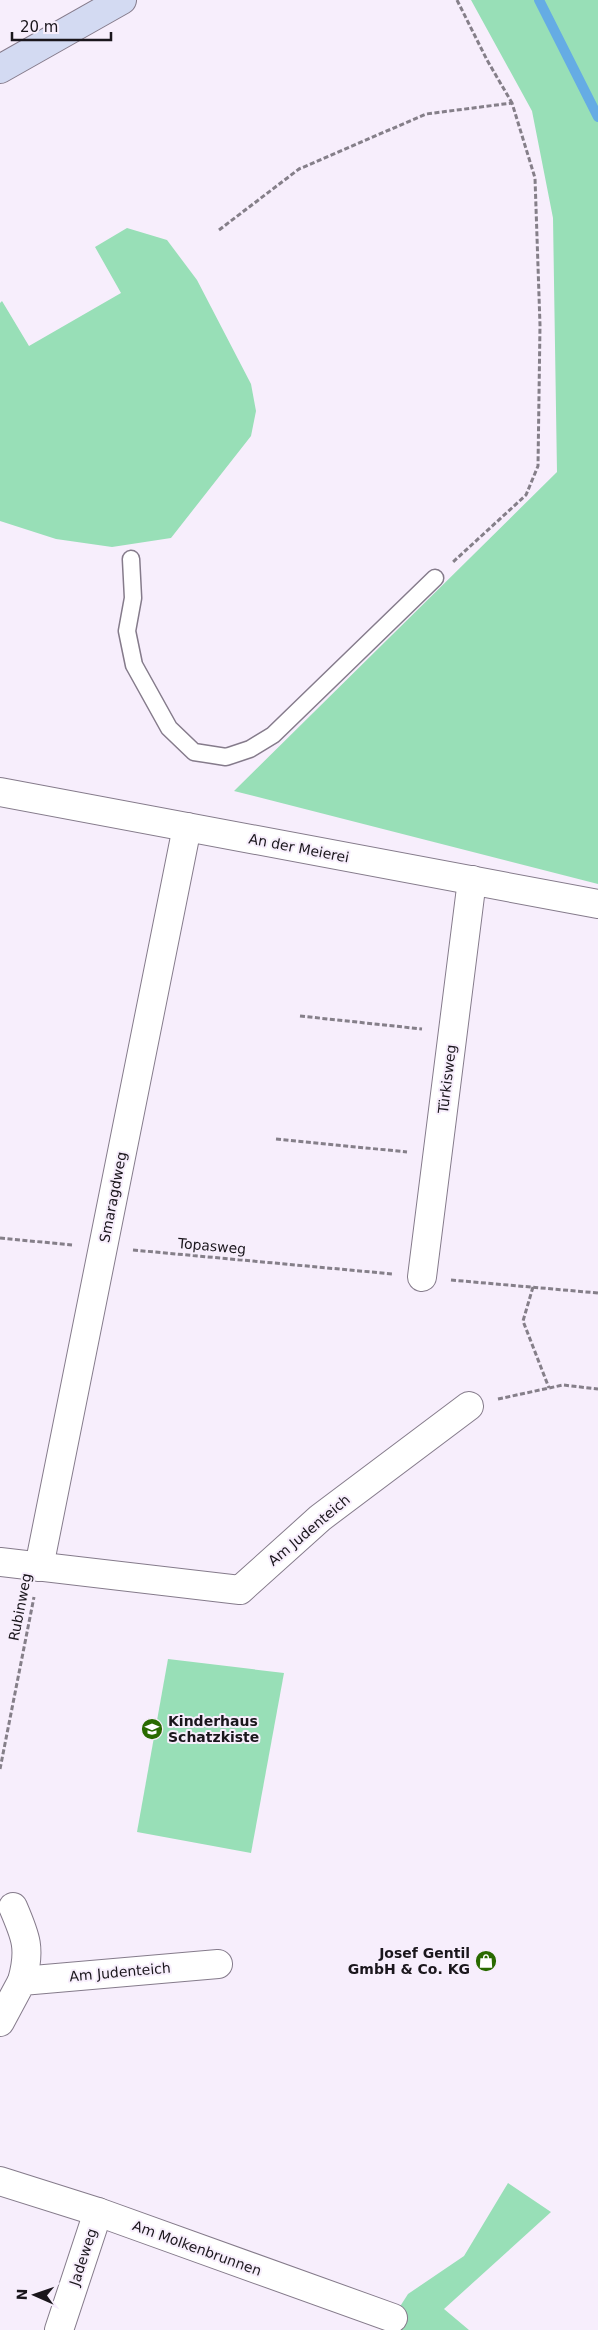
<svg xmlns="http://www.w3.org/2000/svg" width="598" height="2330" font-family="'DejaVu Sans',sans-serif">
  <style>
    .green { fill: #98dfb7 }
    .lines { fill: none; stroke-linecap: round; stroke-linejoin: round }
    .stream { stroke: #65ace4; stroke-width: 10 }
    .lane-casing { stroke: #857b8b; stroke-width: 19 }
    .street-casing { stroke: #857b8b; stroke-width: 30 }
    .secondary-casing { stroke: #857b8b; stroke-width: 30 }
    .path { stroke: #857f89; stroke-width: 3; stroke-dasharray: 5 2.5; stroke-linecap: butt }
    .lane { stroke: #fff; stroke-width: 16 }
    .street { stroke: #fff; stroke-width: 28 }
    .secondary { stroke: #d3daf2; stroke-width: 28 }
    .labels { text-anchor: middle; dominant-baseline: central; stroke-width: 4; stroke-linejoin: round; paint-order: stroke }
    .street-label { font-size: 14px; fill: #1a161c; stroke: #f7eefc }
    .poi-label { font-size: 14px; font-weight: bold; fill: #1a161c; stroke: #f7eefc; text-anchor: start }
  </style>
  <rect width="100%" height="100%" fill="#f7eefc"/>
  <!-- green -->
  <g class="green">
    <path d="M471,0h127v884l-364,-93 323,-319 -4,-254 -21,-107z"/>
    <path d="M127,228l40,12 30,40 54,104 5,27 -5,25 -80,102 -59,9 -56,-8 -56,-18v-218l2,-2 27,45 92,-53 -26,-46z"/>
    <path d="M168,1659l116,14 -33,180 -114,-21z"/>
    <path d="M508,2183l43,29 -107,97 25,21h-84l23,-36 56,-38z"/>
  </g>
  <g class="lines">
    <!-- stream -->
    <path class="stream" d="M539,0l59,117"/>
    <!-- lane casing -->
    <g class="lane-casing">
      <path id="lane" d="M131,559l2,39 -6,33 7,34 35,63 25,24 32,5 24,-8 23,-14 162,-157"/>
    </g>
    <!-- street casing -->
    <g class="street-casing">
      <g id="street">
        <path d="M0,792l598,112"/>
        <path d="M422,1277l50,-397"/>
        <path d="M0,1562l240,28 80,-72 149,-112"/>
        <path d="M39,1567l148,-740"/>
        <path d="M13,1907c13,30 18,42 9,74"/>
        <path d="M0,2022l22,-41 196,-17"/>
        <path d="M0,2181l98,31 295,106"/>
        <path d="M59,2330l39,-118"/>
      </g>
    </g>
    <!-- secondary casing -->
    <g class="secondary-casing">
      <path id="secondary" d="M0,69l122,-69"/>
    </g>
    <!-- path -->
    <g class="path">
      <path d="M457,0l30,60 25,43"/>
      <path d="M219,230l80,-61 127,-55 86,-11 23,75 5,147 -2,141 -12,29 -73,67"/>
      <path d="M300,1016l122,13"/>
      <path d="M276,1139l131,13"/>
      <path d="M0,1238l72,7"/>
      <path d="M133,1250l260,24"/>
      <path d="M451,1280l147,13"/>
      <path d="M533,1287l-10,34 26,67"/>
      <path d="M498,1399l65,-14 35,4"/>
      <path d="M0,1769l34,-172"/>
    </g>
    <!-- lane -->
    <use href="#lane" class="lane"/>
    <!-- street -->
    <use href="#street" class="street"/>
    <!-- secondary -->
    <use href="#secondary" class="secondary"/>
  </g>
  <!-- icons -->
  <defs>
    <g id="school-disc" transform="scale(1.125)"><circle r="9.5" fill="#296a00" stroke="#f7eefc"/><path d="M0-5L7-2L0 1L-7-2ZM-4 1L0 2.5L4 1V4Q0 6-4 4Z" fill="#fff"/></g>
    <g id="shop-disc" transform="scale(1.125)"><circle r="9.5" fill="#296a00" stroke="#f7eefc"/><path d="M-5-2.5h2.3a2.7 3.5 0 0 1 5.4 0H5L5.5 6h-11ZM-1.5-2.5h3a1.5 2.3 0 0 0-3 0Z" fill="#fff"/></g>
  </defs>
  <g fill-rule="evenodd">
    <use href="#school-disc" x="152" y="1729"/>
    <use href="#shop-disc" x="486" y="1961"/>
  </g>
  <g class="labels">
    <!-- street labels -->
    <g class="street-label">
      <text transform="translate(299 848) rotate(11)">An der Meierei</text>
      <text transform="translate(447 1079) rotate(-83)">Türkisweg</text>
      <text transform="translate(113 1197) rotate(-79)">Smaragdweg</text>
      <text transform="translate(212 1246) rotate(5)">Topasweg</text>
      <text transform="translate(309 1530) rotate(-40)">Am Judenteich</text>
      <text transform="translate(20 1607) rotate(-79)">Rubinweg</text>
      <text transform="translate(120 1972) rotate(-5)">Am Judenteich</text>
      <text transform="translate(197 2248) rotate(20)">Am Molkenbrunnen</text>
      <text transform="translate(83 2257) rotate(-72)">Jadeweg</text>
    </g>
    <!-- poi labels -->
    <g class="poi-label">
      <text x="168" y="1721">Kinderhaus<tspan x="168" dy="16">Schatzkiste</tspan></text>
      <text x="470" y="1953" text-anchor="end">Josef Gentil<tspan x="470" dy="16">GmbH &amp; Co. KG</tspan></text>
    </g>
  </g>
  <!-- north arrow -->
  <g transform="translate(35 2295) rotate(272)" stroke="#f7eefc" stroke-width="4" paint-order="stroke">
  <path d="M0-4L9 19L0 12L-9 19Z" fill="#1a161c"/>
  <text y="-8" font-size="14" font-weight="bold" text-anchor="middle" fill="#1a161c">N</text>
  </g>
  <!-- scale -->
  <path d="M12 32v8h99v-8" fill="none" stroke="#1a161c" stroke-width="2.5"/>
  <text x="20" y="32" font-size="15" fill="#1a161c" stroke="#f7eefc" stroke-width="4" paint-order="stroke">20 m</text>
</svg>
